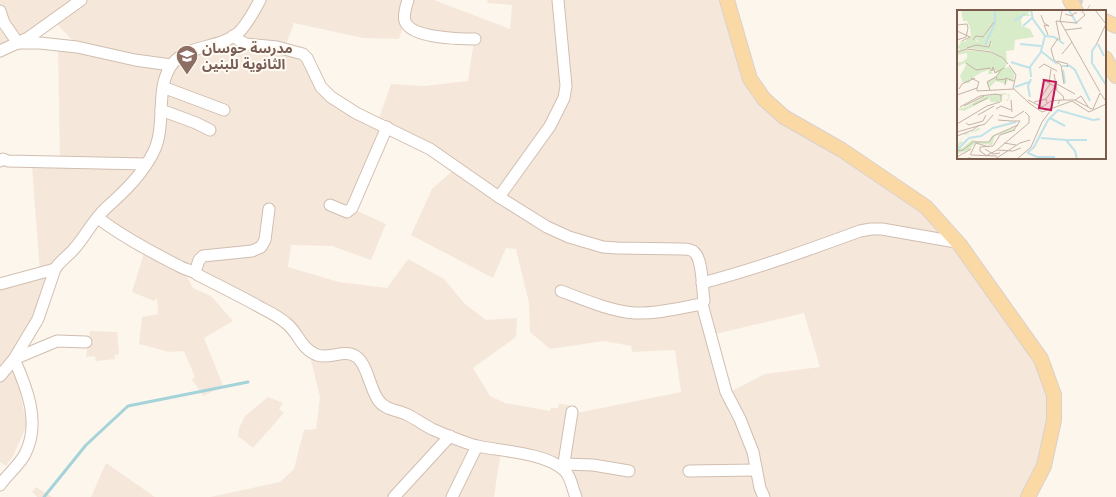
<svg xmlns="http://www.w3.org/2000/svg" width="1116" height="497" font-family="Helvetica,'Noto Sans Arabic',sans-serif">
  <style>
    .residential { fill: #f5e8da; fill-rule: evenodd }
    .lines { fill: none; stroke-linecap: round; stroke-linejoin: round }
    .stream { stroke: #a5d3da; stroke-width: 3 }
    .major-tunnel { stroke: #dcd0c4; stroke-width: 14; stroke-dasharray: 14 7; stroke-linecap: butt }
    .minor-casing { stroke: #d1beb0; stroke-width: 13 }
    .major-casing { stroke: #dad1cd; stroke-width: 16 }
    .minor { stroke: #fff; stroke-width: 11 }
    .major { stroke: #fbd9a5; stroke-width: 14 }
    .labels { text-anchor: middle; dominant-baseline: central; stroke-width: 4; stroke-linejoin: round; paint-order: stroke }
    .education-label { font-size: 14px; font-weight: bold; fill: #785e54; stroke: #fffaf3; text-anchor: start }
    .inset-river { fill: none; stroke: #bfe3e8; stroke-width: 2 }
    .inset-road { fill: none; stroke: #c5b3a7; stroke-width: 1 }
    .view { fill: #c2185b; fill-opacity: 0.15; stroke: #c2185b; stroke-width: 2 }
    .inset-edge { fill: none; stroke: #7a5c4d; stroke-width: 2 }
  </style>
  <rect width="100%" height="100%" fill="#fdf6ec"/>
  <!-- residential -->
  <g class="residential">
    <path d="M0,0h434l76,29 2,-24 -24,-2 -1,-3h242l29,88 15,17 151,101 120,159 11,32 -4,49 -25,51h-446l-18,-31 -61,-15 -7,46h-284l70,-15 14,-13 10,-39 12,-1 4,-32 -11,-45 -21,-28 -185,-102 4,-13 -40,47 -27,17 3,5 11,-6 -41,89 14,64 -14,31 -7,10 -6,-4v-178l40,-11 -8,-107 28,-5 -2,-116 21,2 -25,-26 -39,25 -15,2zM294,23l69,15 36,1 5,-16 70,18 -6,40 -44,5 -33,-2 -14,40 -47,-27 -26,-43 -19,-6zM388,129l68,39 -24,21 -21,46 82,43 13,-30 10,1 13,54 1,29 20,17 54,-8 27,5 1,6 43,-2 6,42 -109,22 -3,-9 -10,-1 -1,4h-7l-1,3 -45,-8 -15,-7 -17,-28 43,-31 1,-19 -31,2 -22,-17 -20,-24 -36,-20 -21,29 -48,-6 -51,-15 3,-22 41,1 39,14 15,-36 -33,-15zM804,313l16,54 -55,7 -35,18 -19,-57z"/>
    <path d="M145,250l38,19 10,19 18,8 22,25 -29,17 19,48 -20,10 -11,-17 3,-2 -11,-26 -15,1 -30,-8 3,-27 16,-3 -1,-16 -3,3 -22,-9z"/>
    <path d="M90,331l27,1 2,22 -5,1 1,4 -19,2 -1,-5 -9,1z"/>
    <path d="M268,397l15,6 -4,6 5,4 -31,35 -15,-12 1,-8 6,-12z"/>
    <path d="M106,463l49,34h-64z"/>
    <path d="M36,487l16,10h-15l-5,-5z"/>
  </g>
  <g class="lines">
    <!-- stream -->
    <path class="stream" d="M44,497l42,-52 42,-39 120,-24"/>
    <!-- major-tunnel -->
    <path class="major-tunnel" d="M1068,0l19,11"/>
    <!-- minor casing -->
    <g class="minor-casing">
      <g id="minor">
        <path d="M408,0c-2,6 -5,15 -3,21 5,17 55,18 70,18"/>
        <path d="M0,11l4,12 14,20"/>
        <path d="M233,36l7,5 6,3 31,3 26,7 4,4 14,29 10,10 25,16 74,36 69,48 48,30 22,10 34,10 14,1 65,1c4,0 9,0 12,3 9,7 8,37 10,49l-2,3 24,88 14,27 13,33 7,36 4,9"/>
        <path d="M18,43h22l37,4 58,13 36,5"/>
        <path d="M0,51l28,-13 53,-38"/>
        <path d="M163,89h5l56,21"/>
        <path d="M161,110l35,13 14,7"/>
        <path d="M0,161l3,-2 5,2 137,3"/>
        <path d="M499,197l51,-71 14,-28 2,-12 -8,-86"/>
        <path d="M330,205l17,7 5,-4 35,-81"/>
        <path d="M98,218c25,19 53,34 81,48 6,4 14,4 19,9 20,10 40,20 60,31 9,5 20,10 28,17 13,10 14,25 31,32 13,5 29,-8 41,3 9,8 12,29 19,40 6,12 21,12 31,17 8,4 16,10 24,14 14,6 30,13 45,17 24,5 69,7 87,24 7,6 8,18 12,27"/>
        <path d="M195,272l4,-12 4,-4 49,-5 9,-4 4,-7 4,-31"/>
        <path d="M702,283c54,-14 106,-33 158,-52l11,-2h11l74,13"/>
        <path d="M0,284l55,-15"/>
        <path d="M561,291c24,9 49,20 74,22 22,1 45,-5 67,-9"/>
        <path d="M14,359l43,-18 29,1"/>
        <path d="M0,376l14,-17 24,-40 17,-50c5,-8 13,-13 19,-20 11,-12 19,-29 32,-41 18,-16 37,-34 48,-57 13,-27 0,-65 19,-88 16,-19 46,-14 65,-30 9,-8 16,-22 22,-33"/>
        <path d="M564,464l29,1 36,6"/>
        <path d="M563,469l9,-57"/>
        <path d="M689,471l67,-1"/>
        <path d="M0,485c7,-10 21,-22 25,-31 16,-31 2,-66 -11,-95"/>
        <path d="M394,497l56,-61"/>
        <path d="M452,497l25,-51"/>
      </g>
    </g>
    <!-- major casing -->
    <g class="major-casing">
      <g id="major">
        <path d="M727,0l23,79 14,20 20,18 58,33 84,57 34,38 81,114 13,36v25l-10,46 -16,31"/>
        <path d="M1070,0l6,11"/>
        <path d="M1105,21l11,5"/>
        <path d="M1105,58l11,18"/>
      </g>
    </g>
    <!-- minor -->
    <use href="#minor" class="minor"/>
    <!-- major -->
    <use href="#major" class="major"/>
  </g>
  <!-- icons -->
  <defs>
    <g id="school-pin" transform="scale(1.15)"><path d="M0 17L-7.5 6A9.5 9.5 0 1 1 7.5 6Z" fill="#8d6e63" stroke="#fffaf3"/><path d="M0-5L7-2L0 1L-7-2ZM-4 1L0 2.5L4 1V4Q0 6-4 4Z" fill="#fff"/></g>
  </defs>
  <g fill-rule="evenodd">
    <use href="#school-pin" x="187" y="56"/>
  </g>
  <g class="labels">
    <!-- education labels -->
    <g class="education-label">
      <text x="202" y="48">مدرسة حوسان<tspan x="202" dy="16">الثانوية للبنين</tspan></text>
    </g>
  </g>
  <!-- overview -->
  <g transform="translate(957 10)">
    <rect width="149" height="149" fill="#fdf6ec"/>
    <path d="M36,13h5l1,9 -11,9 3,2v3l-4,-2v3h-6l6,-5 -2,-3 -6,3 -4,-4 9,-1zM10,53l7,4 16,1 3,6h-5l1,-4 -7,2 -10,6 -3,5h-6l-3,-7zM48,83l5,2 -2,6 -5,-2 4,1 2,-4 -2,-2 -4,1 -4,7h-8l-2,-4 -25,13 -7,-2 9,-2 19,-11zM59,117l-6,5 -15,4 -3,9 -17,-2 -6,7 -12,4v-8l8,-13 5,1 8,-6 3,1 -11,5 -6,1 -4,7h4l-5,3 2,4 11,-9 17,3 2,-6z" fill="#d8ecc9"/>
    <path d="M4,0h69l-2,4 3,2h-8l-2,4 1,6 8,3 4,8 -19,3 -1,10 -8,1 1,11 -16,-11 -23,-3 -11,3 3,-2 -3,-2 4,-4 -1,-2 5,1 6,-7 -1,-7 -3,-7h-4zM37,12l4,1 1,9 -11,9 4,2 -1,3 -4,-2 -1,3h-5l6,-5 -2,-3 -8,3 -2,-4 8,-1zM8,40l25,2 12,6 5,5 -2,5 4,-1 6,6 -2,9 -5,-2 -2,4 -10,-3 -7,7 -2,-7 10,-5 3,-5 -4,2 -6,-5 -14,2 -11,-7 -8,4v-5h5l5,-4v-5l-10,2v-3z" fill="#d8ecc9" fill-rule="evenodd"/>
    <path class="inset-river" d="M74,0l2,9 12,17 -4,15 16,13M112,0l8,14M57,11l11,-7M66,16l9,-8M88,26l9,1 10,7M63,34l21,2M141,34l6,12M28,35l10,-22v-13M139,35l-4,6v12l14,22M54,52l19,6M105,56h8l5,4 15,31M106,60l2,13M74,67l-1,-10 11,-15M58,77l14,-5M73,87l-2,-11 3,-7M93,108l15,8M84,128l25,2 9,11 2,8M109,130h21M0,140l12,-12 12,-2 12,-8 23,-6M70,143l7,-6 14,-27 10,-10 35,10 7,-1M71,143l9,4h18"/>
    <path class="inset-road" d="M138,0l11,14 -10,21M105,1l-2,10 40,71M108,4l7,2 2,-3h3M84,5l3,8 5,3 -5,-1 4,10M0,15l10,-1 1,4 -2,9 -9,3M108,20l17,-2M0,21l13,6 -8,4M101,28l-7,11 3,11 7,5 3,19M16,30l3,-4 7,1 11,-15M103,30l-4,-19 20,2 9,-8 -4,-5M10,38l9,-3 13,2 2,-6M0,42l10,-3 24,3 12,6 5,6M105,44l10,-12M100,51l11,3 -1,3M9,53l10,7 14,-2 2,3 1,-4 2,6 9,-5M52,55l7,10 -3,13 16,15M82,58l5,-4 13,7M97,64l3,16M39,67l1,3 9,-1M14,68l8,4 -2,6M85,69l12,7M92,73l2,-14M98,73l20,11M98,73l-1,5 9,8 1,4M48,75l1,-7 8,3M2,79l3,-5 13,-6M33,80l-3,-8 9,-5 5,-7M38,84l6,1v7M0,85l20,-7v3l37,-2M83,89l10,-15M54,90l1,12M71,90l14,7 9,-6 9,-1M118,90l13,7M77,92l12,-3M72,93l13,9 30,-11 17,11 17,-8M90,93l-1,-4 8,-11M101,94l2,-4h15l6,-4 8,12 4,1 7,-16 6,8M16,95l15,-7M7,96l20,-10M3,97l20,-11 16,-2M39,99l5,-3 10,4M21,105l16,-9M42,105l14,3 11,-7M41,110l13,1M54,111h9l-6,9M9,113l3,2 14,-4 3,-6M0,114l30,-18 13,-4M0,122l28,-8 8,-9M0,126l16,-6 6,-5M16,132h16l4,-6 25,-11M47,133l12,2M28,139l8,5 7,-1M41,139l31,-26v-7l-4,-4M40,140l16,1 8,-3M0,141l6,-1 10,-8M13,145l6,-12 13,4M14,145l26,1M29,146l11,-6M30,146l-7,-5v-4l13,-1 7,-11 15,-5M0,147l14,-8M11,148l12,1M38,149l25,-16 10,-3M60,149l14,-12 11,-25 9,-12"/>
    <path class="view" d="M87,70l12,2 -5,28 -12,-2z"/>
    <rect width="149" height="149" class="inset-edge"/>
  </g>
</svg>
